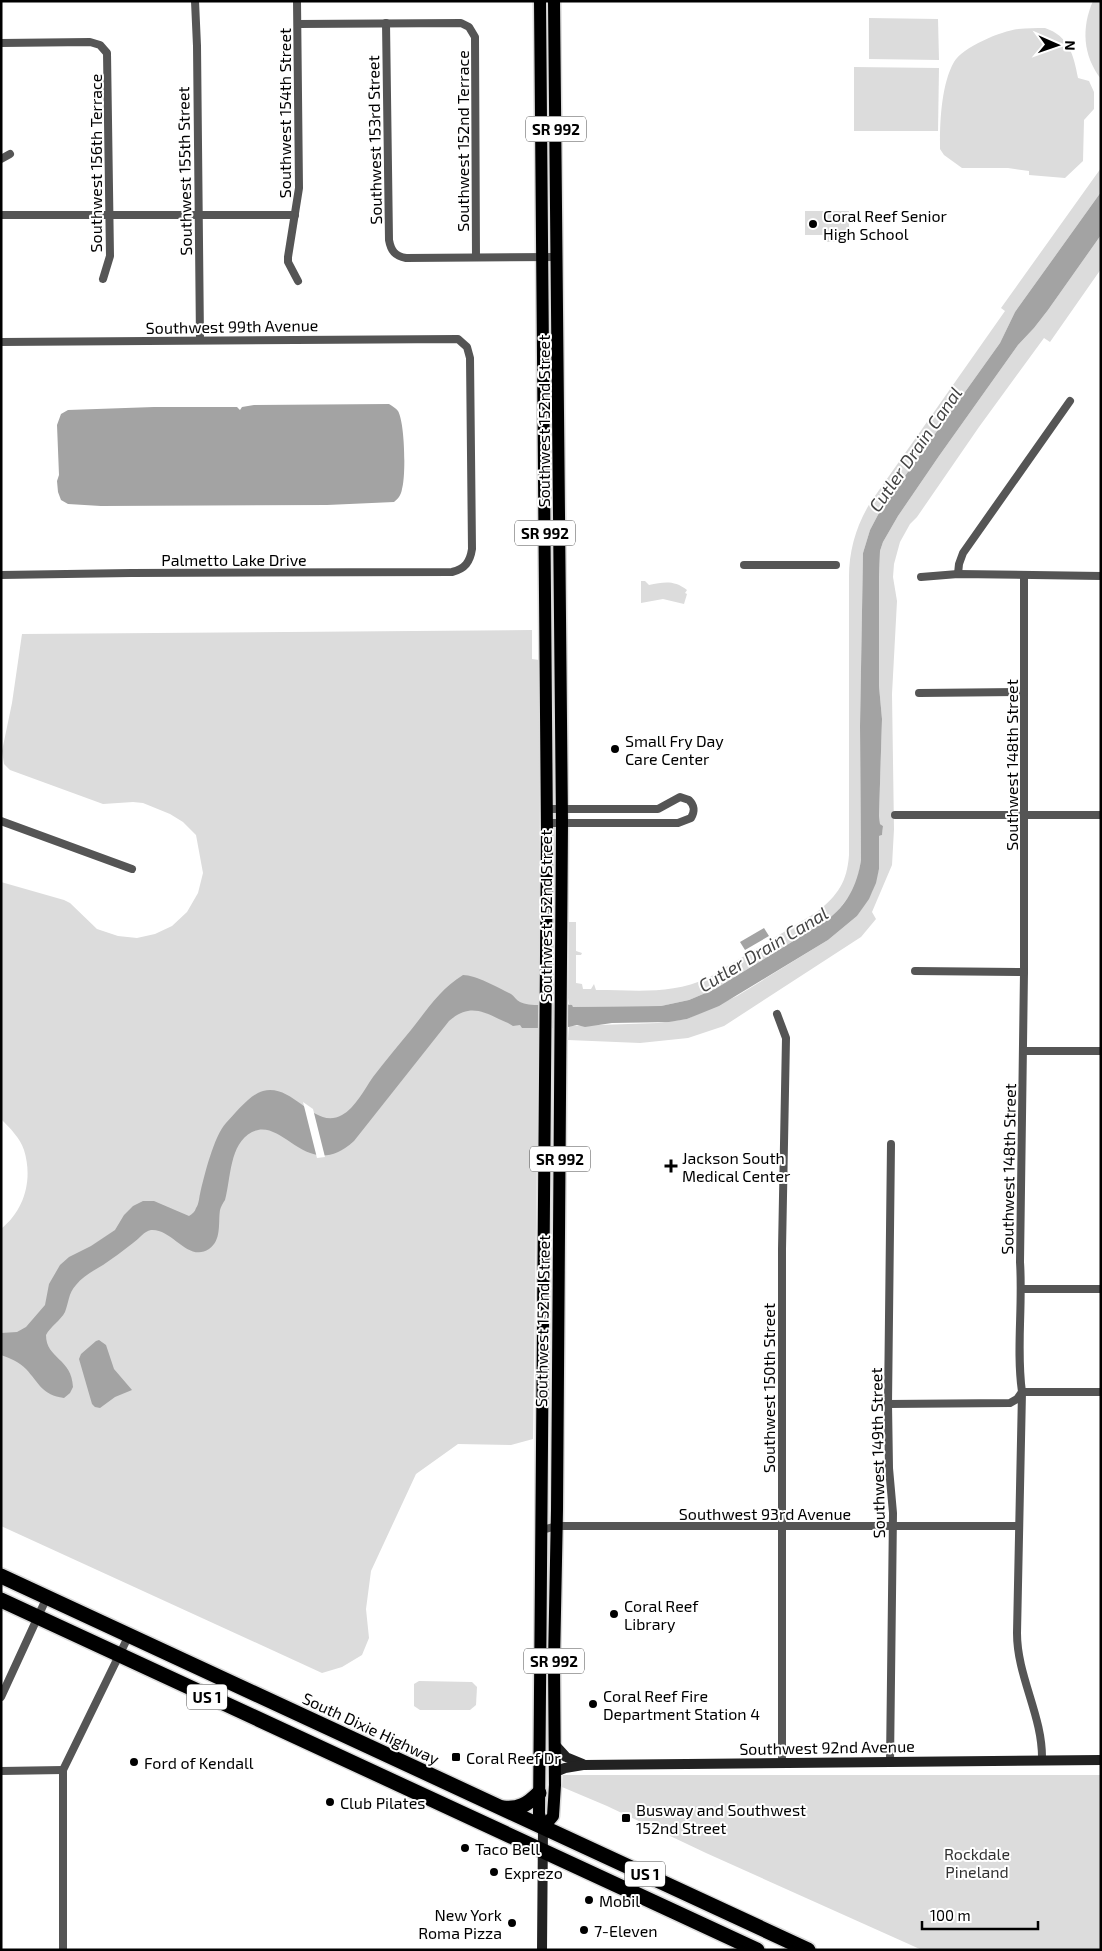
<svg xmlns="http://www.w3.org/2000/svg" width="1102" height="1951" font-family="'Exo 2',sans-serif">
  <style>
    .green { fill: #dcdcdc }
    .water { fill: #a3a3a3 }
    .pier { fill: #fff }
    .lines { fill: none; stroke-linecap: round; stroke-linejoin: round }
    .primary-casing { stroke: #dbdbdb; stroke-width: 15 }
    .highway-casing { stroke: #dbdbdb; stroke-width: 18 }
    .street { stroke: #555; stroke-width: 8 }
    .secondary { stroke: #222; stroke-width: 10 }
    .primary { stroke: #000; stroke-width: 12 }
    .highway { stroke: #000; stroke-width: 15 }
    .poi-dot { fill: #000; stroke: #fff; stroke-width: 2 }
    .labels { text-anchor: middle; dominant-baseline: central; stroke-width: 4; stroke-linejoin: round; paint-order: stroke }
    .shield { fill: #fff; stroke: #4c4c4c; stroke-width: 1 }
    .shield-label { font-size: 15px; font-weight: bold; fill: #000 }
    .street-label { font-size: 16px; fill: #000; stroke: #fff }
    .poi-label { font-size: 16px; fill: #000; stroke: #fff; text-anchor: start }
    .park-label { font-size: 16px; fill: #333; stroke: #fff }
    .water-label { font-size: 18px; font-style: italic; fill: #444; stroke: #fff }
  </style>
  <rect width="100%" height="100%" fill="#fff"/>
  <!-- green -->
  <g class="green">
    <path d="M1093,1h8v78c-18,-23 -20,-51 -8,-78z"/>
    <path d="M869,18l69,1 1,41 -70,-1z"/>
    <path d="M1045,28c24,8 29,28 33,50l11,3 5,11v17l-10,11 -1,41 -18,17 -36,-3v-4l-21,-3h-46l-18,-13 -4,-6v-7c0,-24 2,-59 14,-80 9,-15 47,-31 64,-33 9,-1 18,-1 27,-1z"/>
    <path d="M854,67l85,1 -1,63h-84z"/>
    <path d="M1101,168v24l-86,120 -15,31 -120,168 -10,19 -7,23 -3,173 1,134 -4,23 -4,8 -16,21 -11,9 -111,68 -26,11 -28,6 -88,1 -4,-3 -1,-6 1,-76h7v29l6,2 -1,2h-5v28l6,1 1,5h8l3,-5 2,6c40,0 75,5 112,-12l109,-66c21,-17 30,-30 32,-57v-278c0,-26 7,-51 21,-74l135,-192 -4,-3z"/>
    <path d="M805,211h44v31h-22v-7h-22z"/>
    <path d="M1101,235v34l-51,73 -6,-4 -65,89 -62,90 -7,7 -10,18 -6,22 -1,13 4,24 -5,93 2,135 -2,36 -20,47 4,7 -15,18 -137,89 -36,12 -48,5 -72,-3 1,-14 89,-3 29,-4 50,-23 91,-56 29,-24 15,-24 7,-23v-33l3,-1 1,-9 -3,-2 -1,-8 3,-97 -3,-33v-110l1,-25 3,-9 15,-26 41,-60 79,-111 16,-17 14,-18z"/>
    <path d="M641,581h4l4,4c15,-3 25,-5 38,5l-2,3 2,1 -3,10 -21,-5 -22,4z"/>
    <path d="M532,630v29l7,1 1,277 -7,502 -22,6 -53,-1 -42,30 -45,97 -5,38 3,29 -7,17 -20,12 -20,6 -321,-147v-297c24,-19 32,-50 23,-79 -4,-12 -14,-22 -23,-31v-237l63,18 6,3 27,26 21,7 19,2 18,-4 17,-8 15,-14 11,-19 5,-20 -7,-38 -13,-13 -13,-8 -27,-11 -10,-1 -30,2 -93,-34 -6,-6 -2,-13 10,-48 10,-69z"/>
    <path d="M419,1681l53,1 5,5 -1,18 -6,5h-50l-6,-4v-22z"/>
    <path d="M563,1775h538v175h-179l-216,-97 -99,-47 -45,-19z"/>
  </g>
  <!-- water -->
  <g class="water">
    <path d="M1101,192v43l-53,75 -14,18 -16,17 -79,111 -41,60 -15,26 -3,9 -1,25v110l3,33 -3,97 1,8 3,2 -1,9 -3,1v33l-3,14 -7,16 -12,17 -29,24 -109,66 -32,13 -18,3 -57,1 -27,4 -8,-2 -13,3h-42l-2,-3 -7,1 -5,-3c-23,-10 -37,-21 -59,-2l-95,120c-47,43 -70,-25 -102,-9 -23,12 -21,47 -27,68 -2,3 -4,6 -5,10 -2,13 2,30 -11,39 -21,14 -37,-21 -58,-19 -7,1 -12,9 -18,13 -10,8 -20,15 -30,22 -10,6 -20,11 -27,20 -8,9 -7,17 -11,27 -4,8 -15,15 -19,23 0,24 26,23 27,52l-3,6 -6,5c-22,-3 -25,-15 -38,-29 -7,-7 -16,-11 -25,-14v-22l16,-1 9,-5 19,-22 4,-21 11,-19 9,-8 22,-11 24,-16 9,-15 9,-9 10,-5h11l35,15c3,-2 6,-4 7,-8 3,-4 3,-10 4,-14 4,-18 14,-58 26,-71 10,-10 23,-28 37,-32 31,-8 51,40 79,24 13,-7 22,-25 31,-38 12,-16 25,-31 38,-47 16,-20 29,-41 52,-55 13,0 36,13 48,19 3,2 5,6 9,8 12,6 37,1 52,3l1,2 88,-1 28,-6 26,-11 111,-68c21,-16 31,-35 35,-61l-1,-134 3,-173 7,-23 10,-19 120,-168 15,-31z"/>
    <path d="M389,404c3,2 7,4 9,7 7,12 8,65 4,78 -1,6 -4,10 -8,13l-67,3 -226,1 -33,-2 -7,-4 -3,-8 -1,-11 2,-6 -2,-50 4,-11 7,-4 86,-3h83l3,3 2,-3 12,-2z"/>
    <path d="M764,928l5,8 -24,14 -5,-8z"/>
    <path d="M99,1340l7,5 8,24 18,21 -17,7 -15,11 -5,-1 -3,-3 -13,-45 2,-5 15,-13z"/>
  </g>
  <!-- pier -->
  <path class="pier" d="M303,1102l10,7 12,48 -8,1z"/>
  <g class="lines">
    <!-- primary casing -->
    <g class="primary-casing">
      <path id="primary" d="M540,1l7,832 -8,981 4,14 10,-12 2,-31 -1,-122 3,-153 5,-687 -8,-822"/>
    </g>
    <!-- highway casing -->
    <g class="highway-casing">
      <g id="highway">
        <path d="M1,1576l807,374"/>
        <path d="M1,1600c251,118 504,233 756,350"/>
        <path d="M503,1808c16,2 25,-4 36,-15"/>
      </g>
    </g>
    <!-- street -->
    <g class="street">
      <path d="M195,1l2,45 3,294"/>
      <path d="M297,1l2,187 -11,69v5l10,19"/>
      <path d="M386,23l3,217c2,11 6,16 17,18l151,-1"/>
      <path d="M298,24l163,-1 8,4 6,10 1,220"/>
      <path d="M1,43l89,-1 10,3 7,8 3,203 -7,23"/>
      <path d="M1,159l9,-5"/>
      <path d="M1,215h294"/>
      <path d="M1,342l457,-3 9,8 3,11 2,191c-2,13 -7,20 -20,23l-321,1 -130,2"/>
      <path d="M744,565h92"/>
      <path d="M958,574l1,-10 4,-11 107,-152"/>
      <path d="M1024,575v397l-4,290c3,44 -4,88 2,130l-5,241c0,44 26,83 25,127"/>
      <path d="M921,577l37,-3 143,2"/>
      <path d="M919,693l105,-1"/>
      <path d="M547,809h111l22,-12 9,3c6,6 6,11 2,18l-13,5h-131"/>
      <path d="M895,815h206"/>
      <path d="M1,821l131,48"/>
      <path d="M915,971l109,1"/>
      <path d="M777,1014l9,24 -4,211v514"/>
      <path d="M1024,1051h77"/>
      <path d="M1022,1289h79"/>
      <path d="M1022,1392h79"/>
      <path d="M888,1404l122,-1 7,-4 5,-7"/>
      <path d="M542,1530l15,-4h462"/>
      <path d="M1,1697l46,-100"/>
      <path d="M890,1762l3,-249 -4,-45 -1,-64 3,-260"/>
      <path d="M1,1771l62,-1"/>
      <path d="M63,1950v-180l66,-135"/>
    </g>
    <!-- secondary -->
    <g class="secondary">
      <path d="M555,1745l11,12 17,7"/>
      <path d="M555,1772l10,-4 18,-3 518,-5"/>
      <path d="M542,1950l1,-122"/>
    </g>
    <!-- primary -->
    <use href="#primary" class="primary"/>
    <!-- highway -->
    <use href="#highway" class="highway"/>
  </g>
  <!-- markers -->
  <g class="poi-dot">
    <circle cx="813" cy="224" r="5"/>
    <circle cx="615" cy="749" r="5"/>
    <path d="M668.5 1158.5h5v5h5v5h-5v5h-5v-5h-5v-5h5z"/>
    <circle cx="614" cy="1614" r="5"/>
    <circle cx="593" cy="1704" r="5"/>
    <rect x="451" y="1752" width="10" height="10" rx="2.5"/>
    <circle cx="134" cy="1762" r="5"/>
    <circle cx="330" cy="1802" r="5"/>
    <rect x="621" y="1813" width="10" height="10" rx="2.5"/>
    <circle cx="465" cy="1848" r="5"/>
    <circle cx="494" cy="1872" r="5"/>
    <circle cx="589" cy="1900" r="5"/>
    <circle cx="512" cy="1923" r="5"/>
    <circle cx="584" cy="1930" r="5"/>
  </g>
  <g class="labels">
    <!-- shield labels -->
    <g class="shield">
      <rect x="526" y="116.5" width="60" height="25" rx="4"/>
      <rect x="515" y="520.5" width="60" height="25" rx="4"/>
      <rect x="530" y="1146.5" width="60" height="25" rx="4"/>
      <rect x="524" y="1648.5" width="60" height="25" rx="4"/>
      <rect x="187" y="1684.5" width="40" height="25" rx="4"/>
      <rect x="625" y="1861.5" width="40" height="25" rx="4"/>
    </g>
    <g class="shield-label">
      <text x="556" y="129">SR 992</text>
      <text x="545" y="533">SR 992</text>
      <text x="560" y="1159">SR 992</text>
      <text x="554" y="1661">SR 992</text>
      <text x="207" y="1697">US 1</text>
      <text x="645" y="1874">US 1</text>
    </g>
    <!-- street labels -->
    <g class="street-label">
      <text transform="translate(284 113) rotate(-90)">Southwest 154th Street</text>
      <text transform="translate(374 140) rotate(-91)">Southwest 153rd Street</text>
      <text transform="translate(462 141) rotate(-90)">Southwest 152nd Terrace</text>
      <text transform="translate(95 163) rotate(-90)">Southwest 156th Terrace</text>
      <text transform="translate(184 171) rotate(-91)">Southwest 155th Street</text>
      <text transform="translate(232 326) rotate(-1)">Southwest 99th Avenue</text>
      <text transform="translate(543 421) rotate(-90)">Southwest 152nd Street</text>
      <text x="234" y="559">Palmetto Lake Drive</text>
      <text transform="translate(1011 765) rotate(-90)">Southwest 148th Street</text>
      <text transform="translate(545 916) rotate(-90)">Southwest 152nd Street</text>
      <text transform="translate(1008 1169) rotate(-89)">Southwest 148th Street</text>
      <text transform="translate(542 1321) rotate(-89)">Southwest 152nd Street</text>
      <text transform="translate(768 1388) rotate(-90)">Southwest 150th Street</text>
      <text transform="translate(877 1453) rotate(-91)">Southwest 149th Street</text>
      <text x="765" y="1513">Southwest 93rd Avenue</text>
      <text transform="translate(371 1728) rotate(25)">South Dixie Highway</text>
      <text transform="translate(827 1747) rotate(-1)">Southwest 92nd Avenue</text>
    </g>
    <!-- poi labels -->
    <g class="poi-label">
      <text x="823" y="215">Coral Reef Senior<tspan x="823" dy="18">High School</tspan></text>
      <text x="625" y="740">Small Fry Day<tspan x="625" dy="18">Care Center</tspan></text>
      <text x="682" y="1157">Jackson South<tspan x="682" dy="18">Medical Center</tspan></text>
      <text x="624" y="1605">Coral Reef<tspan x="624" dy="18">Library</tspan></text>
      <text x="603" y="1695">Coral Reef Fire<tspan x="603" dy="18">Department Station 4</tspan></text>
      <text x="466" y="1757">Coral Reef Dr</text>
      <text x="144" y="1762">Ford of Kendall</text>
      <text x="340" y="1802">Club Pilates</text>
      <text x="636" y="1809">Busway and Southwest<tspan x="636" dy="18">152nd Street</tspan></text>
      <text x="475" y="1848">Taco Bell</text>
      <text x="504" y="1872">Exprezo</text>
      <text x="599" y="1900">Mobil</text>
      <text x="502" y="1914" text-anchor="end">New York<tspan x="502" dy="18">Roma Pizza</tspan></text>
      <text x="594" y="1930">7-Eleven</text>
    </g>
    <!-- park labels -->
    <g class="park-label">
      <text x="977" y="1853">Rockdale<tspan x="977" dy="18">Pineland</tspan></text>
    </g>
    <!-- water labels -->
    <g class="water-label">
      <text transform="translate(915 449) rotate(-55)">Cutler Drain Canal</text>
      <text transform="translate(763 949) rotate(-31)">Cutler Drain Canal</text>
    </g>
  </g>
  <!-- border -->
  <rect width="1102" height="1951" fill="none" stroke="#000000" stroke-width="5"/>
  <!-- north arrow -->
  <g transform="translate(1057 45) rotate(92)" stroke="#ffffff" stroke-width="4" paint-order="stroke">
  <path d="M0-4L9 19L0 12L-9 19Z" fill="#000000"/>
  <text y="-8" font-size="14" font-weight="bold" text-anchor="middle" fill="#000000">N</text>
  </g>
  <!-- scale -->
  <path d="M922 1921v8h116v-8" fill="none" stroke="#000000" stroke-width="2.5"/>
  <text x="930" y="1921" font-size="15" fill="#000000" stroke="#ffffff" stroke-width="4" paint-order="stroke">100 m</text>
</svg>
